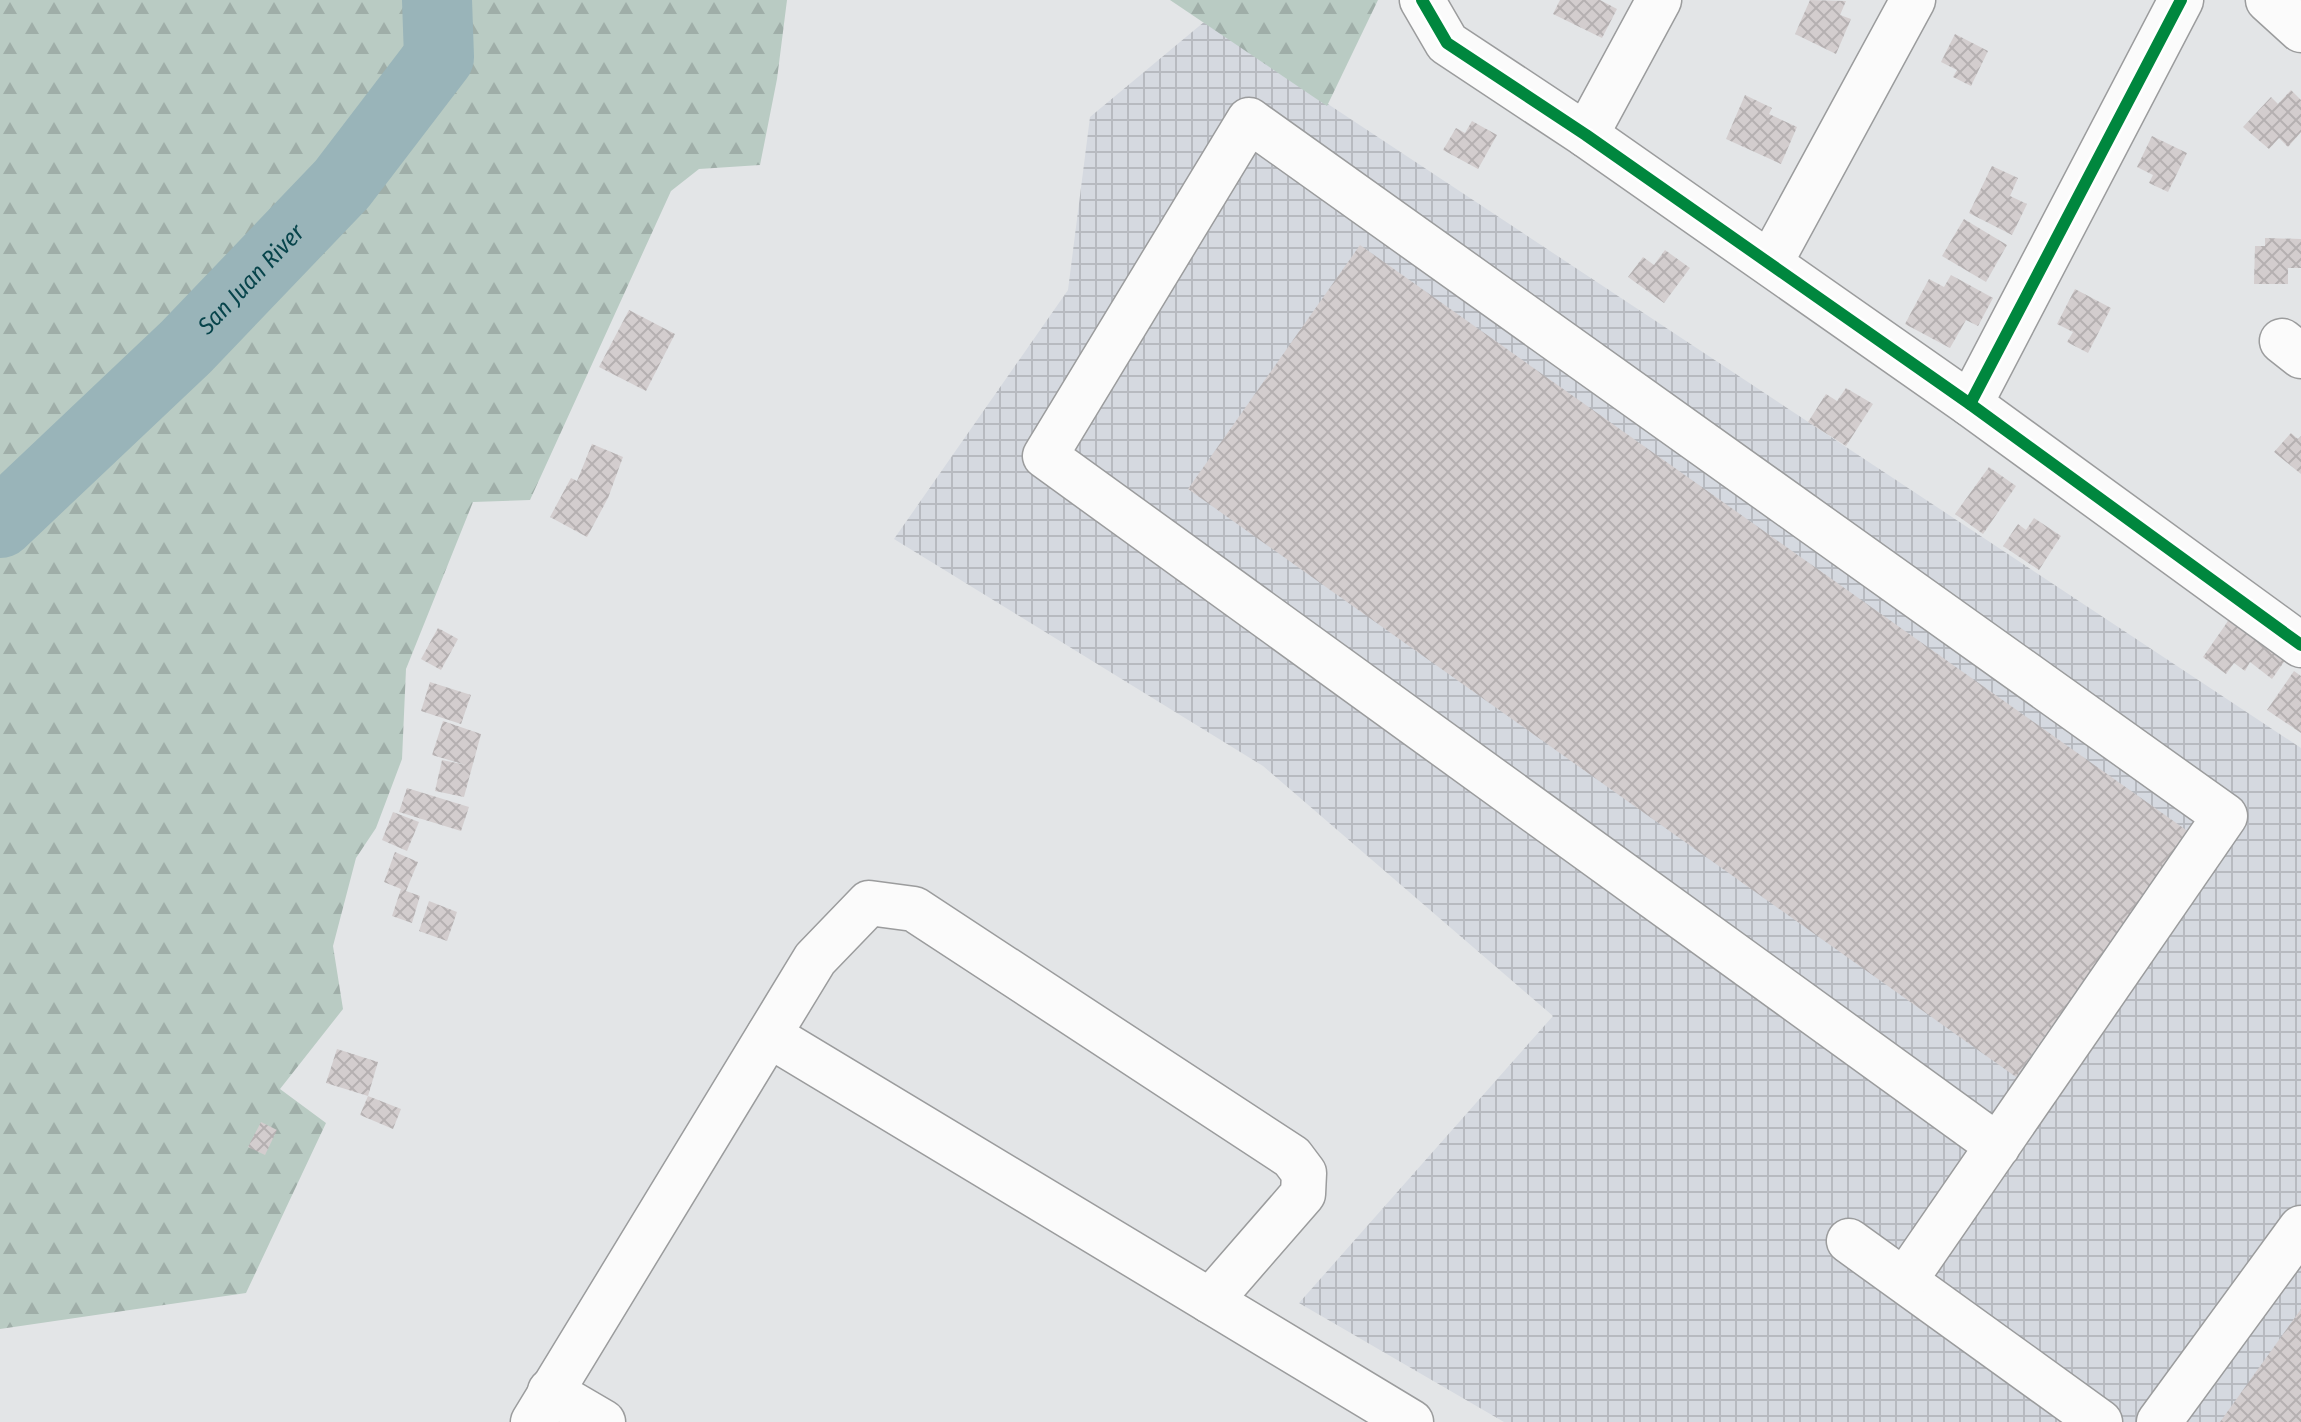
<svg xmlns="http://www.w3.org/2000/svg" width="2301" height="1422" font-family="'Fira Sans Condensed',sans-serif">
  <style>
    .industrial { fill: url(#industrial-grid) }
    .forest { fill: url(#forest-firs) }
    .lines { fill: none; stroke-linecap: round; stroke-linejoin: round }
    .river { stroke: #99b4b9; stroke-width: 70 }
    .building { fill: url(#building-cross-hatch) }
    .minor-casing { stroke: #9b9c9d; stroke-width: 47 }
    .minor { stroke: #fbfbfb; stroke-width: 44 }
    .cycleway-casing { stroke: #fff; stroke-width: 17 }
    .cycleway { stroke: #00873e; stroke-width: 12 }
    .labels { text-anchor: middle; dominant-baseline: central; stroke-width: 8; stroke-linejoin: round; paint-order: stroke }
    .water-label { font-size: 24px; font-style: italic; fill: #07444b; stroke: #fff }
  </style>
  <defs>
    <pattern id="industrial-grid" width="8" height="8" patternUnits="userSpaceOnUse" patternTransform="scale(2)"><rect width="8" height="8" fill="#d5d9e0"/><path d="M0 4h8M4 0v8" fill="none" stroke="#b7bac0"/></pattern>
    <pattern id="forest-firs" width="22" height="20" patternUnits="userSpaceOnUse" patternTransform="scale(2)"><rect width="22" height="20" fill="#b9cbc3"/><path d="M5 1l3.5 6h-7zM16 11l3.5 6h-7z" fill="#9faea8"/></pattern>
    <pattern id="building-cross-hatch" width="8" height="8" patternUnits="userSpaceOnUse" patternTransform="scale(2)"><rect width="8" height="8" fill="#d3cdce"/><path d="M0 0l8 8M0 8l8-8" fill="none" stroke="#b5b0b1"/></pattern>
  </defs>
  <rect width="100%" height="100%" fill="#e3e5e7"/>
  <!-- industrial -->
  <path class="industrial" d="M1204,22l1097,726v674h-797l-205,-119 254,-287 -290,-250 -369,-227 174,-249 22,-173z"/>
  <!-- forest -->
  <g class="forest">
    <path d="M0,0h787l-10,79 -17,86 -61,4 -28,22 -141,309 -57,2 -67,167 -4,90 -26,69 -20,30 -23,88 10,63 -63,80 46,34 -80,170 -246,36z"/>
    <path d="M1170,0h208l-51,106z"/>
  </g>
  <g class="lines">
    <!-- river -->
    <path class="river" id="s1" d="M0,523l186,-176 156,-163 97,-127 -2,-57"/>
  </g>
  <!-- building -->
  <g class="building">
    <path d="M1560,0h40l17,9 -15,29 -49,-24z"/>
    <path d="M1810,0l36,1 -6,14 11,4 -15,35 -41,-20z"/>
    <path d="M1955,34l33,17 -17,35 -18,-9 4,-7 -16,-8z"/>
    <path d="M2291,90l10,10v32l-13,15 -9,-9 -10,11 -26,-22 28,-30 7,7z"/>
    <path d="M1745,95l27,13 -3,6 28,13 -16,37 -55,-25z"/>
    <path d="M1472,121l25,14 -19,34 -35,-19 13,-22 9,5z"/>
    <path d="M2152,136l35,17 -19,39 -19,-9 4,-8 -16,-8z"/>
    <path d="M1992,166l26,12 -8,18 17,8 -15,31 -43,-22z"/>
    <path d="M1964,219l43,26 -21,37 -44,-26z"/>
    <path d="M2265,238l36,1v29h-13v16h-34l1,-38h10z"/>
    <path d="M1360,245l829,587 -173,245 -828,-588z"/>
    <path d="M1665,250l25,18 -26,35 -36,-26 15,-20 11,8z"/>
    <path d="M1951,275l42,23 -15,28 -12,-6 -16,28 -45,-24 24,-45 15,8z"/>
    <path d="M2075,289l36,19 -23,45 -21,-11 6,-10 -16,-8z"/>
    <path d="M629,310l46,24 -29,57 -47,-24z"/>
    <path d="M1846,388l27,16 -27,42 -38,-24 18,-28 11,7z"/>
    <path d="M2291,433l7,6 3,-3v38l-27,-22z"/>
    <path d="M592,444l31,13 -15,41 -21,39 -37,-20 21,-39 6,3z"/>
    <path d="M1989,467l27,19 -33,48 -28,-20z"/>
    <path d="M2034,518l27,18 -22,34 -36,-24 15,-22 8,6z"/>
    <path d="M2235,611l56,41 -19,27 -22,-17 -5,9 -11,-8 -8,11 -23,-17z"/>
    <path d="M438,628l20,11 -17,31 -20,-11z"/>
    <path d="M2294,671l7,5v57l-34,-23z"/>
    <path d="M430,682l41,13 -10,29 -40,-13z"/>
    <path d="M443,721l38,13 -17,63 -29,-6 7,-31 24,5 -34,-10z"/>
    <path d="M407,788l62,19 -8,24 -62,-19z"/>
    <path d="M393,812l26,10 -12,29 -25,-11z"/>
    <path d="M395,852l23,10 -12,29 14,5 -8,27 -20,-7 9,-27 -17,-7z"/>
    <path d="M429,901l28,11 -10,29 -28,-10z"/>
    <path d="M337,1049l41,13 -10,34 -42,-13z"/>
    <path d="M368,1096l33,13 -8,20 -33,-14z"/>
    <path d="M261,1122l16,8 -12,25 -17,-8z"/>
    <path d="M2301,1309v113h-81z"/>
  </g>
  <g class="lines">
    <!-- minor casing -->
    <g class="minor-casing">
      <g id="minor">
        <path d="M1422,0l25,43 139,92 384,269 331,241"/>
        <path d="M2268,0l33,30"/>
        <path d="M1586,135l73,-135"/>
        <path d="M1770,263l143,-263"/>
        <path d="M2282,341l19,15"/>
        <path d="M1970,404l211,-404"/>
        <path d="M769,1035l642,387"/>
        <path d="M1849,1241l251,181"/>
        <path d="M1905,1280l320,-464 -976,-696 -204,336 953,690"/>
        <path d="M550,1391l53,31"/>
        <path d="M533,1422l282,-463 54,-56 45,6 378,248 12,16 -1,21 -93,107"/>
        <path d="M2159,1422l142,-194"/>
      </g>
    </g>
    <!-- minor -->
    <use href="#minor" class="minor"/>
    <!-- cycleway casing -->
    <g class="cycleway-casing">
      <g id="cycleway">
        <path d="M1422,0l25,43 139,92 384,269 331,241"/>
        <path d="M1970,404l211,-404"/>
      </g>
    </g>
    <!-- cycleway -->
    <use href="#cycleway" class="cycleway"/>
  </g>
  <g class="labels">
    <!-- water labels -->
    <g class="water-label">
      <text stroke="none"><textPath href="#s1" startOffset="350">San Juan River</textPath></text>
    </g>
  </g>
</svg>
